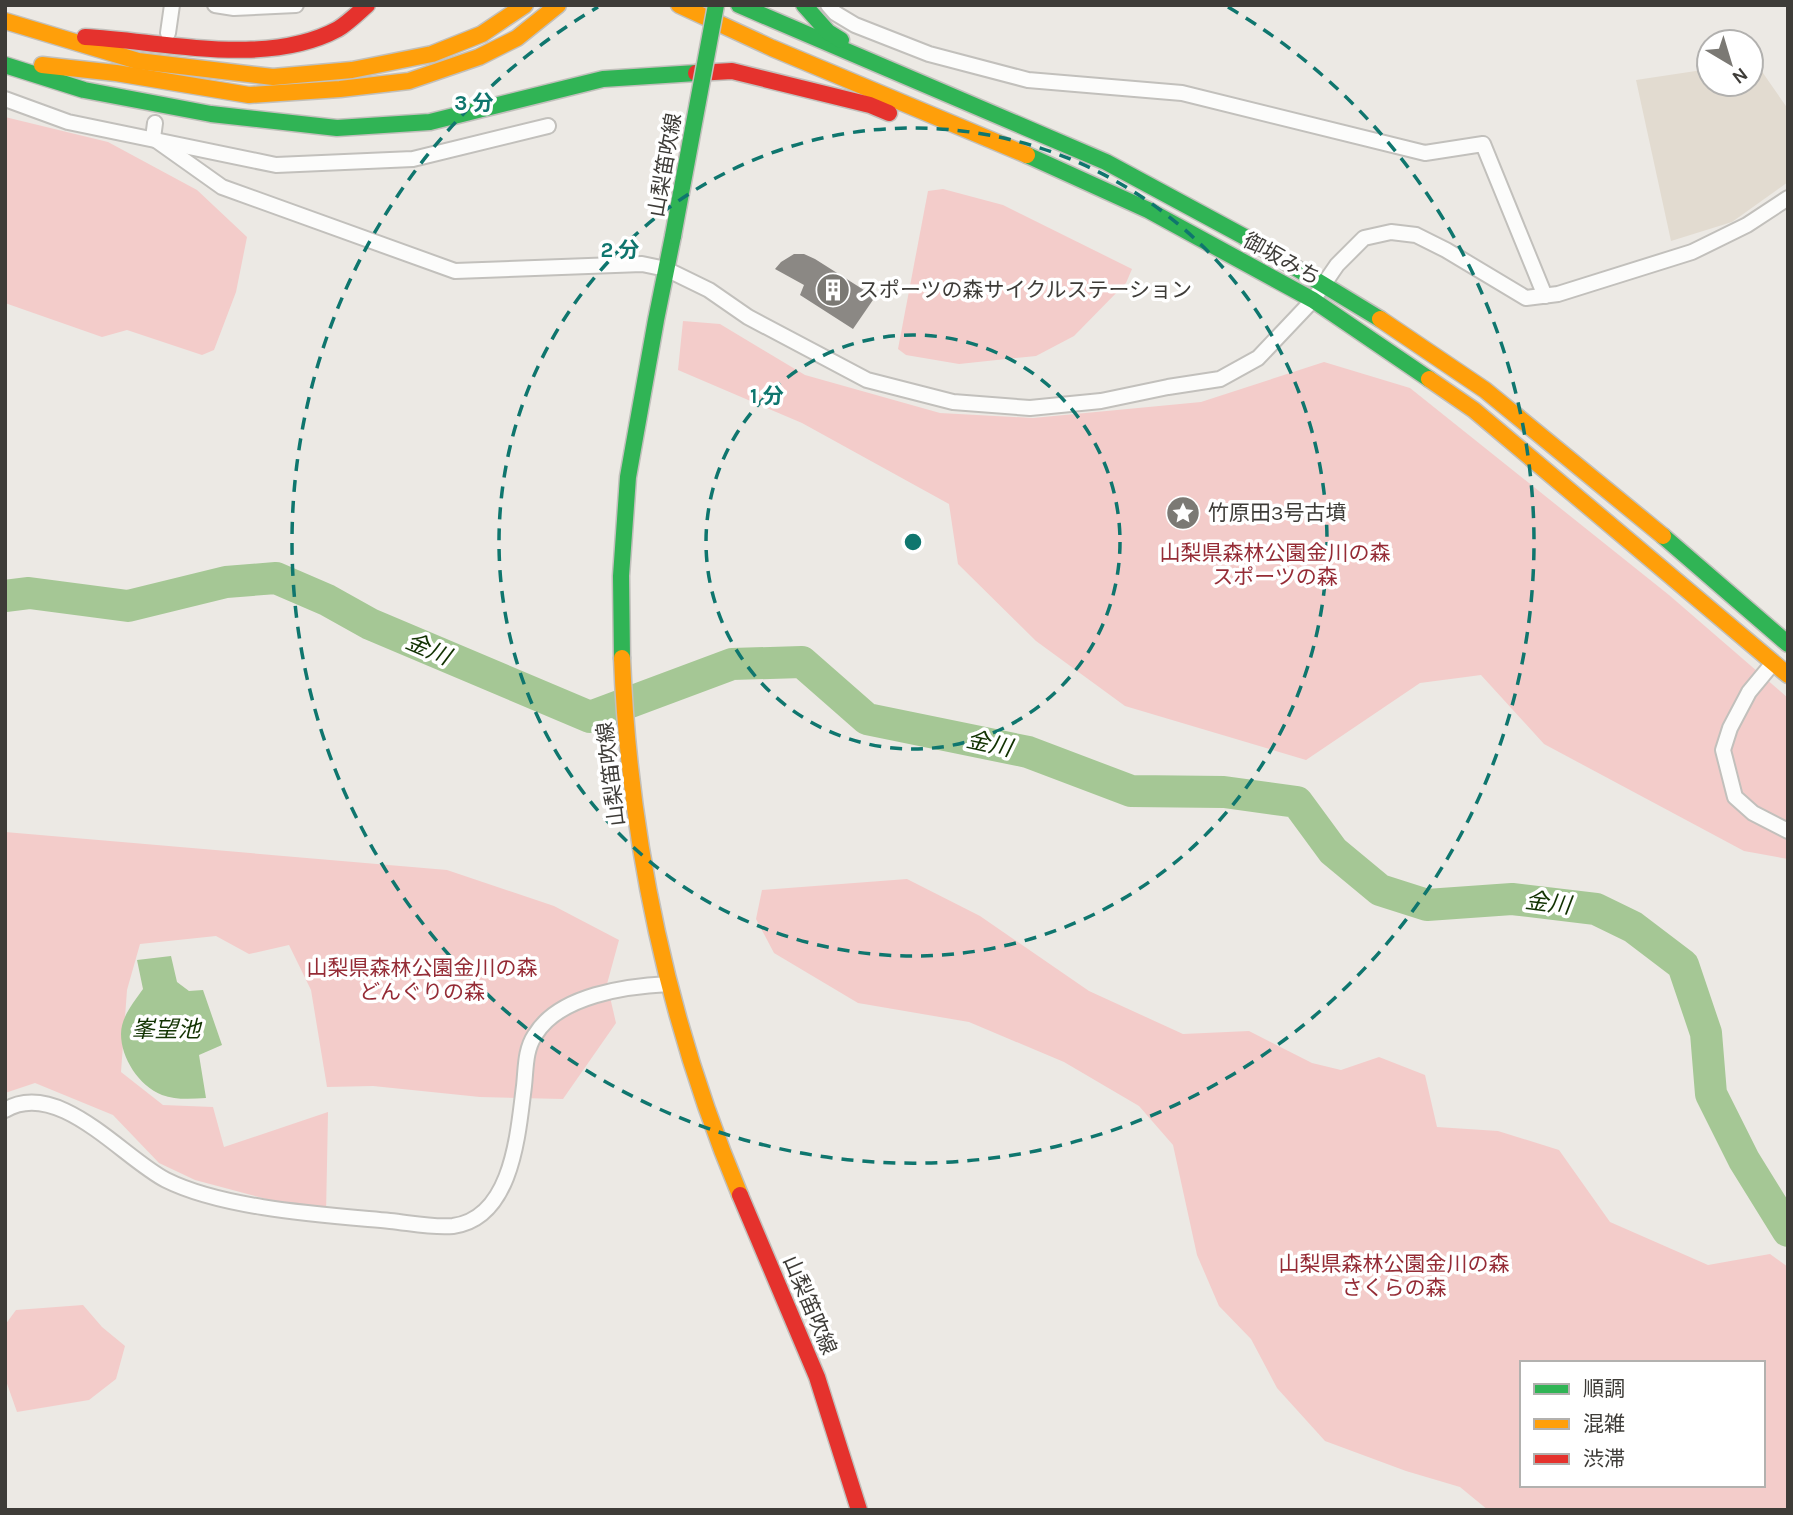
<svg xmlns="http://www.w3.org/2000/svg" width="1793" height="1515" font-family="Karla,'Noto Sans JP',sans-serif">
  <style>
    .built { fill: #e2dbd0 }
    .green { fill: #f3ccca; fill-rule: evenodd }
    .water { fill: #a5c795 }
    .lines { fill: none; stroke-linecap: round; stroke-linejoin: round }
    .river { stroke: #a5c795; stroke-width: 32 }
    .building { fill: #8b8884 }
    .street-casing { stroke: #c2c0bc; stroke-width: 18 }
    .fast-casing { stroke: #c2c0bc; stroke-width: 19 }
    .slow-casing { stroke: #c2c0bc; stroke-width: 19 }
    .jam-casing { stroke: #c2c0bc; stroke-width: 19 }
    .street { stroke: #fcfcfb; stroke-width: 14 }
    .fast { stroke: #30b455; stroke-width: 16 }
    .slow { stroke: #ff9f0a; stroke-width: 16 }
    .jam { stroke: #e5322d; stroke-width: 16 }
    .fast-bridge-casing { stroke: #c2c0bc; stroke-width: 19; stroke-linecap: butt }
    .fast-bridge { stroke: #30b455; stroke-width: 16 }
    .ring { fill: none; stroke: #0f766e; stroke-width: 3.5; stroke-dasharray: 12 9 }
    .labels { text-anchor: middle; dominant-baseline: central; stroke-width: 7; stroke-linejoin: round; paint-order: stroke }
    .street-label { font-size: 21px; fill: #3e3c38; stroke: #fff }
    .poi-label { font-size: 21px; fill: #3e3c38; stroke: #fff; text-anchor: start }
    .park-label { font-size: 21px; fill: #952c36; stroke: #fff }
    .water-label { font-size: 23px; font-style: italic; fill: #113201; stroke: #fff }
    .centre { fill: #0f766e; stroke: #fff; stroke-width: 3.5 }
    .ring-label { font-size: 21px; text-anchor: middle; font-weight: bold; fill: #0f766e; stroke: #fff; stroke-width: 7; stroke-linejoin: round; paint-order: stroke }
  </style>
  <rect width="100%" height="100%" fill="#ece9e4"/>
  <!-- built -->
  <path class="built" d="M1756,63l32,46v73l-56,40 -61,19 -35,-161 73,-11v15h42v-20z"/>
  <!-- green -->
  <g class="green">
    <path d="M5,117l103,25 89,48 50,47 -11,55 -22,58 -12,5 -75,-25 -25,7 -97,-34z"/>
    <path d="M943,189l60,16 129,64 -6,14 -52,53 -38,20 -77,8 -53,-9 -8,-6 30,-158z"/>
    <path d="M683,321l37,3 85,51 135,38 93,5 168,-16 123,-40 86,26 259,207 119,103v161l-44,-8 -200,-107 -63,-69 -61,8 -114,77 -181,-54 -89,-65 -78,-77 -9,-60 -147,-81 -124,-53z"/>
    <path d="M5,832l442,38 107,36 65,34 -12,44 9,39 -53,76 -83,-2 -107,-11 -46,1 -16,-97 -22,-45 -40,9 -33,-18 -76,8 -13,46 -6,82 42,33 50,2 11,40 104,-35 -2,103 -131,-35 -36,-17 -46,-48 -78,-32 -30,10z"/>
    <path d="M907,879l73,37 109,75 94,43 66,-3 63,32 29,7 38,-13 46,18 12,52 61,4 61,19 51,72 98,43 62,-11 18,13v243h-300l-28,-23 -54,-16 -81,-30 -48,-53 -26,-49 -32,-33 -22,-51 -24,-110 -34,-39 -75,-44 -95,-40 -111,-19 -84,-50 -18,-34 6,-29zM1522,1363h241v122h-241z"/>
    <path d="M83,1305l19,22 23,19 -9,33 -27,21 -72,12 -12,-34v-53l11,-15z"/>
  </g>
  <!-- water -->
  <path class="water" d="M171,956l6,26 12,9 14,-1 19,55 -23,10 7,43c-15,1 -31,2 -44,-3 -23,-9 -41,-37 -41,-61 0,-17 13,-32 22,-45l-6,-29z"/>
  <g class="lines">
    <!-- river -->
    <path class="river" d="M5,596l24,-3 99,13 98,-24 50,-4 51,22 43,24 220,93 142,-53 70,-2 65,57 161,33 103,39 93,1 73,10 36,49 47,39 47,15 85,-6 84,10 37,18 50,38 23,68 5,61 33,66 44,71"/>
  </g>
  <!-- building -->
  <path class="building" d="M794,254h10l11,5 60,38 -22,32 -53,-34 4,-10 -29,-16 6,-7z"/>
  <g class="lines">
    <!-- street casing -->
    <g class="street-casing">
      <g id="street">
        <path d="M215,5l19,3 62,-3"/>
        <path d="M828,5l7,8 20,12 74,29 99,26 154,13 243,60 58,-9 62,152"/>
        <path d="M168,33l4,-28"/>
        <path d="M5,99l63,23 208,43 137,-6 135,-33"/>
        <path d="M155,123l-2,15 69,49 233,84 187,-7 24,5 43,21 39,27 119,63 86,22 77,6 71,-7 67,-14 52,-8 38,-21 55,-58 24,-35 27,-27 27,-6 25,3 30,15 80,48 32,-4 134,-42 55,-27 41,-27"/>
        <path d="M1773,663l-24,29 -19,36 -7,22 12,47 18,16 35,18"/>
        <path d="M5,1110c53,-32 118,48 161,70 58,29 159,35 224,41 20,2 43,7 63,5 60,-8 65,-94 71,-140 2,-18 1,-36 11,-51 24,-40 92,-49 134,-51"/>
      </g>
    </g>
    <!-- fast casing -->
    <g class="fast-casing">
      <g id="fast">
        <path d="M739,5l367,157 137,74 137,83"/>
        <path d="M804,5l24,27 13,8"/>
        <path d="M5,65l79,25 127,24 126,14 93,-6 173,-43 93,-6"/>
        <path d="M1027,155l121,55 165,90 116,79"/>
        <path d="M1663,536l125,108"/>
        <path d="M622,658l-1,-82 7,-99 28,-157 17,-84"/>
      </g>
    </g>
    <!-- slow casing -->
    <g class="slow-casing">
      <g id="slow">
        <path d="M679,5l93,43 255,107"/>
        <path d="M5,21l133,40 135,16 79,-7 80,-16 50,-20 43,-29"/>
        <path d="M42,65l74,8 133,22 91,-6 69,-8 70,-24 38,-19 41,-33"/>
        <path d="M1380,319l105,71 178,146"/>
        <path d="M1429,379l45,31 314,265"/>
        <path d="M622,658c7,184 47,368 118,537"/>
      </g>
    </g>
    <!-- jam casing -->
    <g class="jam-casing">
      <g id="jam">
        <path d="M85,37c78,4 181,31 253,-8 10,-6 20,-16 29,-24"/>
        <path d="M696,73l36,-2 138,34 19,8"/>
        <path d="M740,1195l77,182 42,133"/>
      </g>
    </g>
    <!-- street -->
    <use href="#street" class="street"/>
    <!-- fast -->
    <use href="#fast" class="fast"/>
    <!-- slow -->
    <use href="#slow" class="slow"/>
    <!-- jam -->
    <use href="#jam" class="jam"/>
    <!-- fast-bridge casing -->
    <g class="fast-bridge-casing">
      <path id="fast-bridge" d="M673,236l43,-231"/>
    </g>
    <!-- fast-bridge -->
    <use href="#fast-bridge" class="fast-bridge"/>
  </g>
  <!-- distance rings -->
  <g class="ring">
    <circle cx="913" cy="542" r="207"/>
    <circle cx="913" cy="542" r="414"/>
    <path d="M1228 7A621 621 0 1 1 598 7"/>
  </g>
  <!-- icons -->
  <defs>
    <g id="building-disc" transform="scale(1.75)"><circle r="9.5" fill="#7b7974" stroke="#fff"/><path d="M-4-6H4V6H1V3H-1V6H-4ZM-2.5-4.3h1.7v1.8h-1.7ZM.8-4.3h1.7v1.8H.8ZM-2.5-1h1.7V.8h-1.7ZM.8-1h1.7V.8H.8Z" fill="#fff"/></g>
    <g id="sight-disc" transform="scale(1.75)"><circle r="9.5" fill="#7b7974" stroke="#fff"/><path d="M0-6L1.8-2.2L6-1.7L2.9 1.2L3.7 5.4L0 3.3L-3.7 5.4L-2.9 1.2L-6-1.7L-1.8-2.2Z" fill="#fff"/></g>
  </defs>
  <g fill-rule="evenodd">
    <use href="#building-disc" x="833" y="290"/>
    <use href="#sight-disc" x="1183" y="513"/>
  </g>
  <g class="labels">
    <!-- street labels -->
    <g class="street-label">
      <text transform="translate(665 165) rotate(-80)">山梨笛吹線</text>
      <text transform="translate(1282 259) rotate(29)">御坂みち</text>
      <text transform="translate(611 774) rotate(-97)">山梨笛吹線</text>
      <text transform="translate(810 1305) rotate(67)">山梨笛吹線</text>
    </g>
    <!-- poi labels -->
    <g class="poi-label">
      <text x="858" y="290">スポーツの森サイクルステーション</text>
      <text x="1208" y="513">竹原田3号古墳</text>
    </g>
    <!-- park labels -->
    <g class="park-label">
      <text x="1275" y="553">山梨県森林公園金川の森<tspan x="1275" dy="24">スポーツの森</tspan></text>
      <text x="422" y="968">山梨県森林公園金川の森<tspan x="422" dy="24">どんぐりの森</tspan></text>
      <text x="1394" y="1264">山梨県森林公園金川の森<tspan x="1394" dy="24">さくらの森</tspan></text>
    </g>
    <!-- water labels -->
    <g class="water-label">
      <text transform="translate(428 649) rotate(23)">金川</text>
      <text transform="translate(989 744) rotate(12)">金川</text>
      <text transform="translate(1548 903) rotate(7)">金川</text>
      <text x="166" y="1029">峯望池</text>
    </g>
  </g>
  <circle cx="913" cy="542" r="10" class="centre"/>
  <g class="ring-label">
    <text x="474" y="110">3 分</text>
    <text x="620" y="257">2 分</text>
    <text x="767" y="403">1 分</text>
  </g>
  <!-- border -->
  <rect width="1793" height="1515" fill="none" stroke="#3e3c38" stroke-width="14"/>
  <!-- legend -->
  <rect x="1520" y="1361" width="245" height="126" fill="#ffffff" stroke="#b2b1af" stroke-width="2"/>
  <rect x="1534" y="1384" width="35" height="10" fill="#30b455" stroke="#b2b1af" stroke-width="2"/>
  <text x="1583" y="1396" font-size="21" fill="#3e3c38">順調</text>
  <rect x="1534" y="1419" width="35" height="10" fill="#ff9f0a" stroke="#b2b1af" stroke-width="2"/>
  <text x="1583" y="1431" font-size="21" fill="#3e3c38">混雑</text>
  <rect x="1534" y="1454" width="35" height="10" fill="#e5322d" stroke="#b2b1af" stroke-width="2"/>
  <text x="1583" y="1466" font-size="21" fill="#3e3c38">渋滞</text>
  <!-- north arrow -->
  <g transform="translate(1730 63) rotate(142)"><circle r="33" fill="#ffffff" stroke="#b2b1af" stroke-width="2"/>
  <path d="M0-5L12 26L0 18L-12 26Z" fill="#7b7974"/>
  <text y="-10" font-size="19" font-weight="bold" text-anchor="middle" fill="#3e3c38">N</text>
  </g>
</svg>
